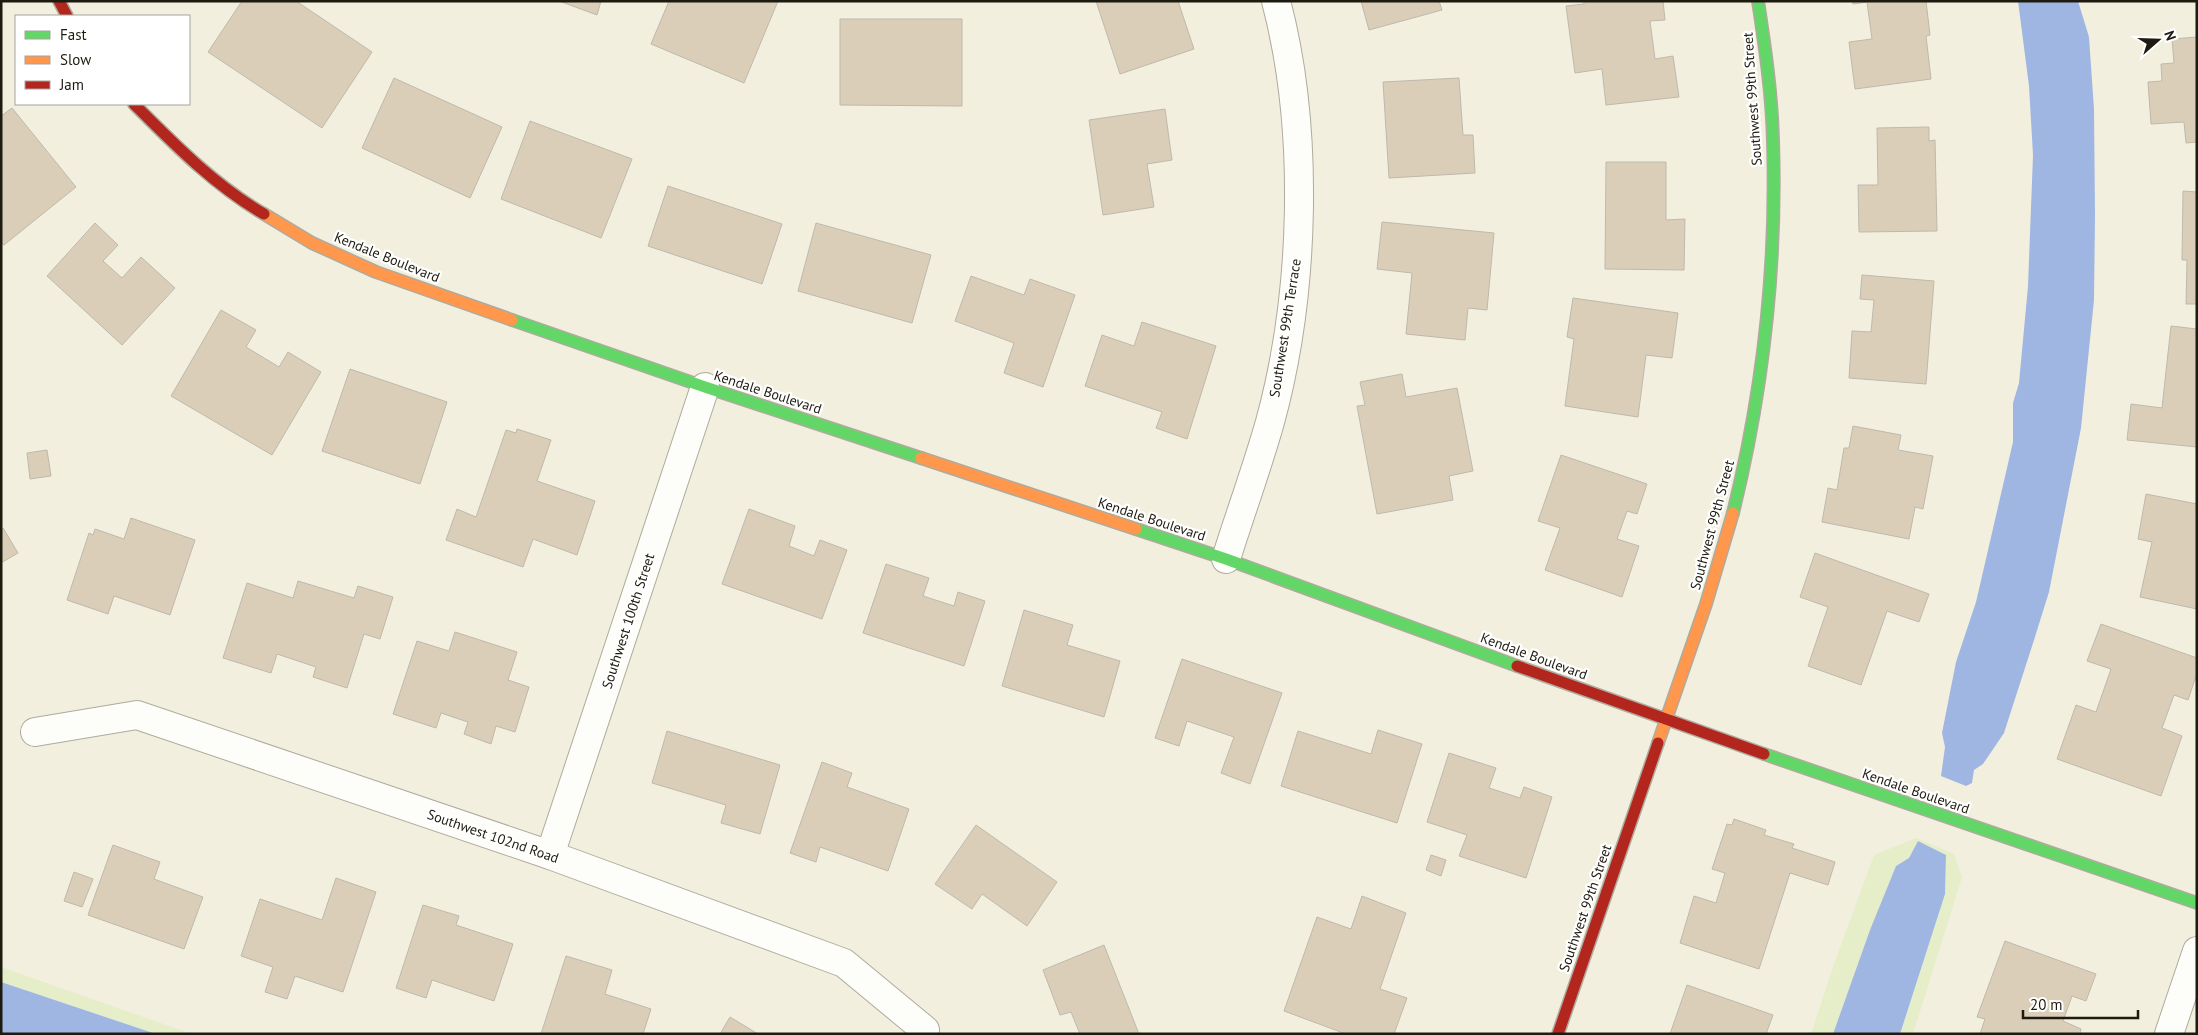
<svg xmlns="http://www.w3.org/2000/svg" width="2198" height="1035" font-family="'PT Sans',sans-serif">
  <style>
    .green { fill: #e5eec9 }
    .water { fill: #9fb6e3 }
    .building { fill: #dbceb9; stroke: #beb9ac }
    .lines { fill: none; stroke-linecap: round; stroke-linejoin: round }
    .street-casing { stroke: #aeab9e; stroke-width: 30 }
    .fast-casing { stroke: #aeab9e; stroke-width: 14 }
    .slow-casing { stroke: #aeab9e; stroke-width: 14 }
    .jam-casing { stroke: #aeab9e; stroke-width: 14 }
    .street { stroke: #fdfdfa; stroke-width: 28 }
    .fast { stroke: #63d668; stroke-width: 11 }
    .slow { stroke: #ff974d; stroke-width: 11 }
    .jam { stroke: #b3261e; stroke-width: 11 }
    .labels { text-anchor: middle; dominant-baseline: central; stroke-width: 4.5; stroke-linejoin: round; paint-order: stroke }
    .street-label { font-size: 14px; fill: #1d1a0f; stroke: #fff }
  </style>
  <rect width="100%" height="100%" fill="#f3efde"/>
  <!-- green -->
  <g class="green">
    <path d="M1916,838l38,16 8,23 -49,157h-13l45,-140 1,-39 -28,-14 -9,17 -13,8 -26,64 -37,104h-22l23,-70 40,-109z"/>
    <path d="M1,967l191,67h-36l-155,-52z"/>
  </g>
  <!-- water -->
  <g class="water">
    <path d="M2018,1h60l11,36 5,72 1,106 -1,85 -13,128 -32,164 -15,48 -30,93 -21,31 -9,6 -2,13 -6,3 -25,-10 4,-29 -3,-14 14,-71 20,-60 37,-160v-39l6,-20 9,-97 5,-131 -4,-69z"/>
    <path d="M1918,841l28,14 -1,39 -45,140h-67l37,-104 26,-64 13,-8z"/>
    <path d="M1,982l155,52h-155z"/>
  </g>
  <!-- building -->
  <g class="building">
    <path d="M242,1h54l76,51 -50,76 -114,-76z"/>
    <path d="M559,1h42l-4,14z"/>
    <path d="M669,1h109l-34,82 -93,-39z"/>
    <path d="M1096,1h82l16,48 -74,25z"/>
    <path d="M1361,1h78l3,9 -73,20z"/>
    <path d="M1584,1h79l2,19 -15,1 5,38 18,-3 6,41 -73,8 -4,-36 -27,4 -9,-67 18,-2z"/>
    <path d="M1852,1h74l4,34 -4,1 5,43 -76,10 -6,-47 23,-3 -5,-37 -14,2z"/>
    <path d="M840,19h122v87l-122,-1z"/>
    <path d="M2197,37v105l-11,1 -2,-21 -33,2 -3,-42 14,-1 -1,-17 13,-1 -2,-24z"/>
    <path d="M394,78l108,49 -32,71 -108,-50z"/>
    <path d="M1459,78l4,57h10l2,38 -86,5 -6,-96z"/>
    <path d="M12,108l64,79 -72,58 -3,-2v-127z"/>
    <path d="M1165,109l7,51 -25,4 7,43 -51,8 -14,-95z"/>
    <path d="M530,121l102,38 -31,79 -100,-39z"/>
    <path d="M1929,127v14l6,-1 2,91 -78,1 -1,-47h20l-1,-57z"/>
    <path d="M1606,162h60v58l19,-1 -1,51 -79,-1z"/>
    <path d="M668,186l114,38 -20,60 -114,-38z"/>
    <path d="M2183,191l14,1v112h-11l1,-44h-5z"/>
    <path d="M1382,222l112,11 -7,77 -19,-2 -3,32 -59,-6 6,-61 -35,-4z"/>
    <path d="M95,223l23,22 -15,16 19,17 19,-21 34,31 -53,57 -75,-69z"/>
    <path d="M816,223l115,32 -19,68 -114,-32z"/>
    <path d="M1862,275l72,6 -8,103 -77,-6 3,-47 19,1 3,-32 -14,-1z"/>
    <path d="M971,276l53,19 6,-16 45,16 -32,92 -39,-14 10,-30 -59,-22z"/>
    <path d="M1573,298l105,15 -6,45 -26,-3 -8,62 -73,-11 9,-67 -7,-2z"/>
    <path d="M221,310l35,20 -10,17 33,20 9,-15 33,20 -49,83 -101,-59z"/>
    <path d="M1142,322l74,24 -29,93 -31,-11 6,-16 -77,-26 17,-51 32,11z"/>
    <path d="M2171,326l26,3v118l-70,-7 4,-36 31,4z"/>
    <path d="M350,369l97,33 -27,82 -98,-33z"/>
    <path d="M1402,374l4,23 51,-9 16,83 -24,5 4,24 -76,14 -20,-108 8,-1 -5,-23z"/>
    <path d="M1853,426l48,9 -3,15 35,6 -10,53 -8,-2 -6,32 -87,-17 6,-34 9,2 7,-42h5z"/>
    <path d="M517,429l34,11 -14,41 58,20 -18,54 -44,-16 -10,28 -77,-27 11,-31 19,8 30,-87 10,3z"/>
    <path d="M47,450l4,26 -21,3 -3,-26z"/>
    <path d="M1561,455l86,29 -10,30 -10,-3 -10,28 22,7 -17,51 -77,-27 15,-42 -22,-7z"/>
    <path d="M2146,494l51,10v105l-57,-12 12,-55 -14,-3z"/>
    <path d="M749,509l46,17 -6,20 25,10 6,-16 27,10 -25,69 -100,-35z"/>
    <path d="M131,518l64,22 -25,75 -56,-19 -6,18 -41,-14 22,-67 4,2 2,-6 29,10z"/>
    <path d="M3,528l15,25 -17,10v-34z"/>
    <path d="M1815,553l114,41 -10,28 -32,-11 -26,74 -53,-19 20,-59 -28,-10z"/>
    <path d="M886,564l43,14 -6,18 31,10 4,-14 27,9 -21,65 -101,-33z"/>
    <path d="M298,581l56,17 4,-12 35,11 -13,42 -16,-5 -17,54 -34,-11 3,-10 -39,-13 -6,19 -48,-15 24,-75 46,15z"/>
    <path d="M1024,610l49,15 -6,20 53,16 -16,56 -102,-31z"/>
    <path d="M2101,624l96,34v15l-9,27 -14,-5 -12,33 20,8 -21,60 -104,-37 19,-54 20,7 15,-43 -24,-8z"/>
    <path d="M455,632l62,20 -9,28 21,7 -14,45 -19,-6 -5,18 -27,-10 4,-12 -27,-9 -5,15 -43,-14 24,-73 32,10z"/>
    <path d="M1182,659l100,34 -32,91 -29,-11 13,-36 -47,-16 -8,25 -24,-8z"/>
    <path d="M1378,730l44,14 -25,79 -116,-37 17,-55 73,23z"/>
    <path d="M667,731l113,34 -20,69 -39,-11 5,-18 -74,-22z"/>
    <path d="M1449,753l47,15 -7,20 31,10 4,-11 28,10 -26,81 -67,-22 8,-21 -40,-13z"/>
    <path d="M822,762l30,11 -5,14 62,22 -21,62 -68,-24 -4,15 -26,-9z"/>
    <path d="M1734,819l32,11 -2,5 30,9 -2,4 43,14 -7,23 -38,-12 -31,96 -79,-26 14,-47 22,7 9,-30 -13,-4 15,-45 5,1z"/>
    <path d="M976,825l81,57 -30,44 -45,-32 -10,15 -37,-25z"/>
    <path d="M113,845l47,17 -6,17 49,18 -19,52 -96,-34z"/>
    <path d="M1431,855l15,5 -5,16 -15,-6z"/>
    <path d="M74,872l19,7 -11,28 -18,-6z"/>
    <path d="M336,878l40,14 -33,100 -48,-16 -8,23 -22,-7 8,-25 -32,-11 19,-57 62,21z"/>
    <path d="M1362,896l44,17 -26,76 27,9 -13,36h-48l-62,-23 33,-94 34,12z"/>
    <path d="M423,905l36,11 -3,9 57,19 -19,57 -62,-21 -6,18 -30,-10z"/>
    <path d="M2005,941l91,33 -10,27 -14,-5 -9,25 18,8 -1,5h-100l5,-15 -8,-2z"/>
    <path d="M1104,945l35,89h-59l-9,-22 -11,3 -17,-45z"/>
    <path d="M566,956l46,14 -7,24 46,15 -8,25h-102z"/>
    <path d="M1687,985l86,30 -7,19h-96z"/>
    <path d="M730,1017l28,17h-38z"/>
  </g>
  <g class="lines">
    <!-- street casing -->
    <g class="street-casing">
      <g id="street">
        <path d="M1226,559c14,-45 31,-91 44,-137 35,-128 40,-292 6,-421"/>
        <path d="M35,732l102,-17 413,140 294,108 81,67"/>
        <path d="M550,855l155,-468"/>
        <path d="M2169,1034l28,-83"/>
      </g>
    </g>
    <!-- fast casing -->
    <g class="fast-casing">
      <g id="fast">
        <path d="M512,320l193,67 216,71"/>
        <path d="M1733,513c30,-122 44,-247 40,-372 -1,-47 -8,-94 -15,-140"/>
        <path d="M1136,529l90,30 291,107"/>
        <path d="M1764,754l433,149"/>
      </g>
    </g>
    <!-- slow casing -->
    <g class="slow-casing">
      <g id="slow">
        <path d="M264,214l48,29 64,29 136,48"/>
        <path d="M921,458l215,71"/>
        <path d="M1658,743l48,-139 27,-91"/>
      </g>
    </g>
    <!-- jam casing -->
    <g class="jam-casing">
      <g id="jam">
        <path d="M59,1l8,15"/>
        <path d="M134,104c40,40 80,81 130,110"/>
        <path d="M1517,666l247,88"/>
        <path d="M1558,1034l100,-291"/>
      </g>
    </g>
    <!-- street -->
    <use href="#street" class="street"/>
    <!-- fast -->
    <use href="#fast" class="fast"/>
    <!-- slow -->
    <use href="#slow" class="slow"/>
    <!-- jam -->
    <use href="#jam" class="jam"/>
  </g>
  <g class="labels">
    <!-- street labels -->
    <g class="street-label">
      <text transform="translate(1752 99) rotate(-94)">Southwest 99th Street</text>
      <text transform="translate(387 257) rotate(22)">Kendale Boulevard</text>
      <text transform="translate(1285 328) rotate(-81)">Southwest 99th Terrace</text>
      <text transform="translate(768 392) rotate(18)">Kendale Boulevard</text>
      <text transform="translate(1152 519) rotate(18)">Kendale Boulevard</text>
      <text transform="translate(1712 525) rotate(-75)">Southwest 99th Street</text>
      <text transform="translate(628 621) rotate(-72)">Southwest 100th Street</text>
      <text transform="translate(1534 656) rotate(20)">Kendale Boulevard</text>
      <text transform="translate(1916 791) rotate(19)">Kendale Boulevard</text>
      <text transform="translate(493 836) rotate(19)">Southwest 102nd Road</text>
      <text transform="translate(1585 908) rotate(-71)">Southwest 99th Street</text>
    </g>
  </g>
  <!-- border -->
  <rect width="2198" height="1035" fill="none" stroke="#1d1a0f" stroke-width="5"/>
  <!-- legend -->
  <rect x="15" y="15" width="175" height="90" fill="#ffffff" stroke="#a5a39f"/>
  <rect x="25" y="31" width="25" height="8" fill="#63d668" stroke="#a5a39f"/>
  <text x="60" y="40" font-size="15" fill="#1d1a0f">Fast</text>
  <rect x="25" y="56" width="25" height="8" fill="#ff974d" stroke="#a5a39f"/>
  <text x="60" y="65" font-size="15" fill="#1d1a0f">Slow</text>
  <rect x="25" y="81" width="25" height="8" fill="#b3261e" stroke="#a5a39f"/>
  <text x="60" y="90" font-size="15" fill="#1d1a0f">Jam</text>
  <!-- north arrow -->
  <g transform="translate(2158 40) rotate(70)" stroke="#ffffff" stroke-width="4" paint-order="stroke">
  <path d="M0-4L9 19L0 12L-9 19Z" fill="#1d1a0f"/>
  <text y="-8" font-size="14" font-weight="bold" text-anchor="middle" fill="#1d1a0f">N</text>
  </g>
  <!-- scale -->
  <path d="M2023 1010v8h115v-8" fill="none" stroke="#1d1a0f" stroke-width="2.5"/>
  <text x="2030" y="1010" font-size="15" fill="#1d1a0f" stroke="#ffffff" stroke-width="4" paint-order="stroke">20 m</text>
</svg>
